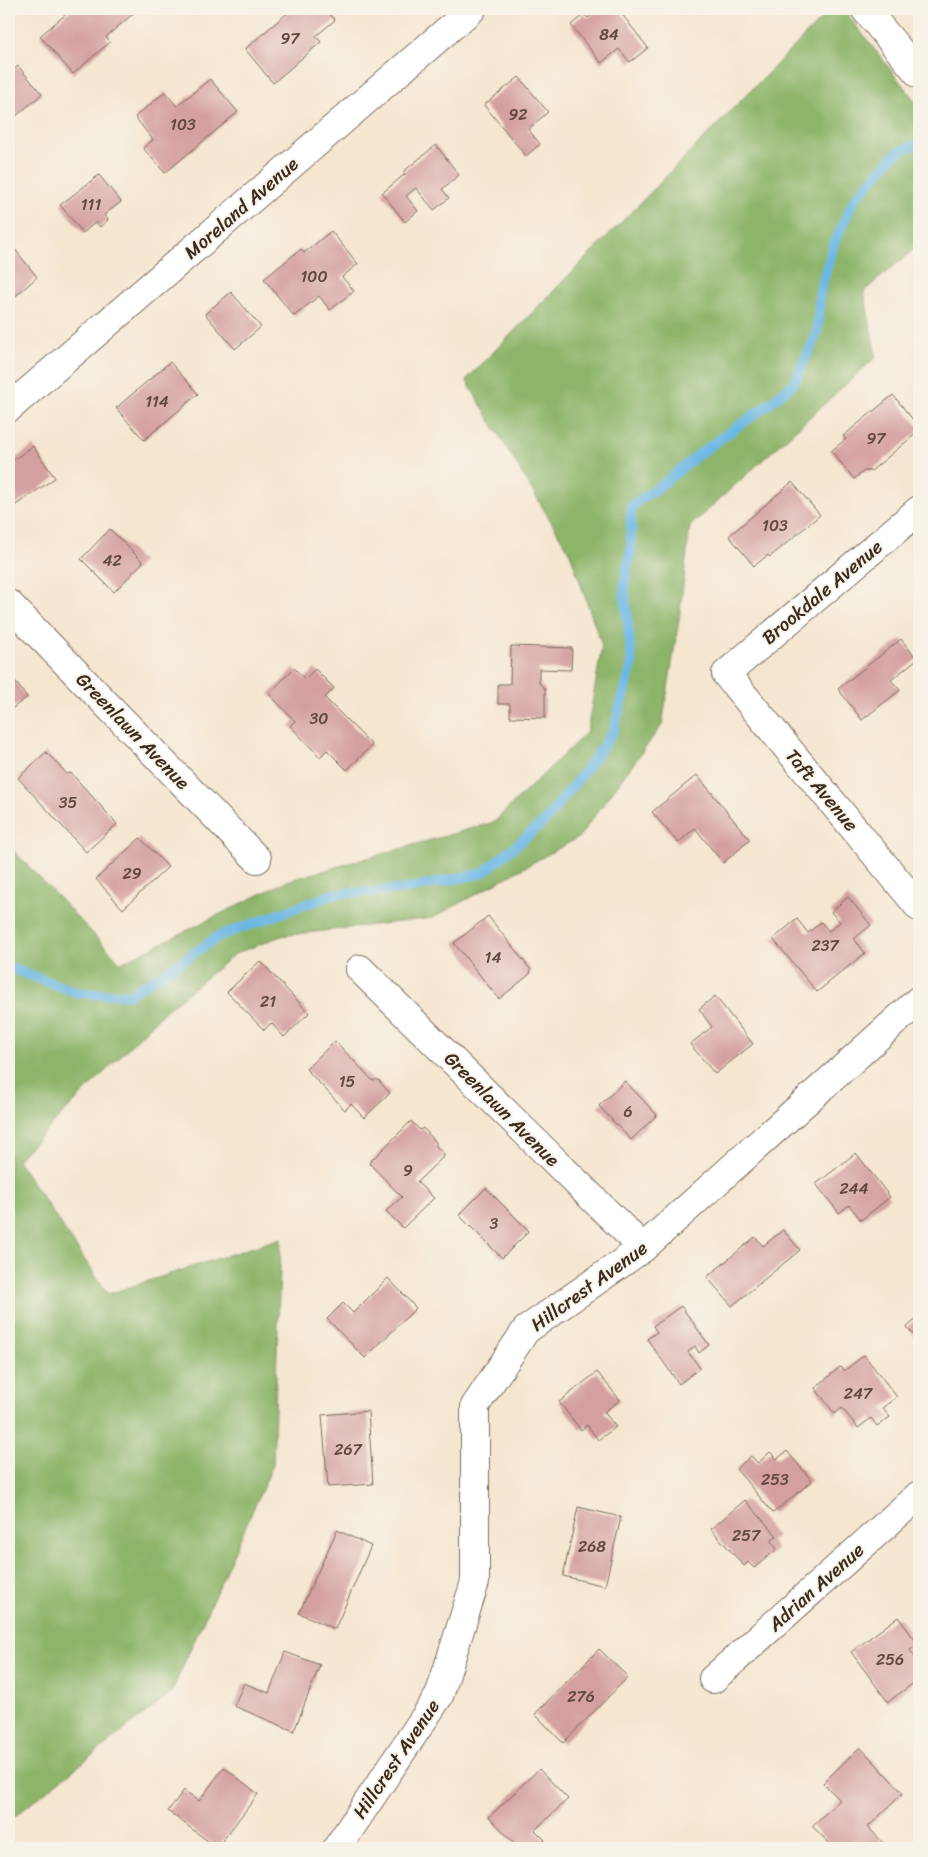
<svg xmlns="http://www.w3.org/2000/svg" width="928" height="1857" font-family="Sriracha,sans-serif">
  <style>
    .forest { fill: #8db56b; stroke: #647044 }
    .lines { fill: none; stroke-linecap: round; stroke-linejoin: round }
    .stream { stroke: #6bb7e4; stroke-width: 10 }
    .building { fill: #d4a09f }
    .minor-casing { stroke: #7c6c5c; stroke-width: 30 }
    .minor { stroke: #fff; stroke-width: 28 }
    .labels { text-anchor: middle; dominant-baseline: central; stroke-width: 4; stroke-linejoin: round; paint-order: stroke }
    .number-label { font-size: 16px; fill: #61483e }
    .street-label { font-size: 19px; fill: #3b2a1e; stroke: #f7f3e8 }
  </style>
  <rect width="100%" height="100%" fill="#f7f3e8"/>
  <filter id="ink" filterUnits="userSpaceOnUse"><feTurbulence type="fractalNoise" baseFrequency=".02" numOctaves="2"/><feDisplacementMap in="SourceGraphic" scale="10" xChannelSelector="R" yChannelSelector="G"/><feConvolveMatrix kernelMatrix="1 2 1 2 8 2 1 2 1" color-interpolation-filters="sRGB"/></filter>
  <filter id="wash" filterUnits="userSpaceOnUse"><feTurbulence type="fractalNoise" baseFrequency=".0096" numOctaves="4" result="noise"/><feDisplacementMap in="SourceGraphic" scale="20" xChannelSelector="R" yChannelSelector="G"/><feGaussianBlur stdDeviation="1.12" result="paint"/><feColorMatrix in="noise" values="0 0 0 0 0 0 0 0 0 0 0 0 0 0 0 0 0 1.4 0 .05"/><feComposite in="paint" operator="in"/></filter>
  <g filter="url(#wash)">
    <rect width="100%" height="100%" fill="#f5e6d0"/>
    <!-- forest -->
    <path class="forest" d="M831,9h12l76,97v139l-55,46 12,66 -186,169 -11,94 -17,105 -83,112 -146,81 -152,18 -46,18 -69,56 -149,150 91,134 173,-56 -8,227 -102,228 -162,128v-975l112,117 166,-82 207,-59 93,-90 15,-86 -32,-93 -104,-173z"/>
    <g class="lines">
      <!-- stream -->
      <path class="stream" d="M9,969h4l66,24 49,2 47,-29 44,-30 115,-42 73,-5 76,-16 63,-53 44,-56 23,-32 19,-68 -8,-78 7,-38v-42l33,-23 35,-29 69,-49 26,-22 23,-50 3,-43 14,-47 20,-43 42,-47 23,-10"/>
    </g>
    <g id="blocks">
      <!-- building -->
      <g class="building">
        <path d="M72,9h61l2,3 -29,25 4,5 -37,32 -33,-38z"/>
        <path d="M292,9h33l10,11 -19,16 5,6 -48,41 -28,-34z"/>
        <path d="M600,9h18l30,39 -18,14 -11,-13 -18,14 -30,-38 13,-11 4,4z"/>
        <path d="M18,66l24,28 -33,28v-48z"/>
        <path d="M519,77l29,35 -20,17 12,15 -14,12 -42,-51z"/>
        <path d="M210,79l28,33 -73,61 -22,-25 10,-8 -18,-23 30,-25 12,14z"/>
        <path d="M436,145l23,30 -17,14 7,9 -15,12 -18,-22 -10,8 12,15 -13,11 -23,-29 23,-19 -2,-2z"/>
        <path d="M99,175l22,27 -17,13 4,5 -8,7 -4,-5 -13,11 -23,-28z"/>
        <path d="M331,231l27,33 -16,13 12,14 -24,19 -11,-14 -25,20 -30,-37 37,-30 3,4z"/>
        <path d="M14,248l23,29 -28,25v-50z"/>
        <path d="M231,292l30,35 -26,22 -30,-35z"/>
        <path d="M170,362l28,32 -54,46 -28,-32z"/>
        <path d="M893,395l26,32v4l-48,40h-7l-10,8 -23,-28 15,-12 -3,-3z"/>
        <path d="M33,446l22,32 -45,31 -1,-3v-43z"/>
        <path d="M792,482l28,33 -50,42 -2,-2 -14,11 -25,-30z"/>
        <path d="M110,529l33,33 -29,30 -33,-33z"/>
        <path d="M901,639l16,20 -26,21 9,10 -38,30 -24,-31z"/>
        <path d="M511,646l61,2 -1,22 -32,-1v14l6,6v29l-35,-1v-13h-12v-20h12z"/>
        <path d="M294,668l11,11 10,-10 19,19 -9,10 47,47 -25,25 -20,-20 -7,7 -30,-31 5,-5 -26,-27z"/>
        <path d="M9,674l18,23 -18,14z"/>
        <path d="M46,752l21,22 4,-1 46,51 -31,28 -68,-74z"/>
        <path d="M697,775l53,65 -27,23 -28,-35 -17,15 -26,-31z"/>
        <path d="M140,838l28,29 -45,42 -27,-30z"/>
        <path d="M848,897l23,28 -17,14 11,14 -48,39 -44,-53 24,-20 11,14 13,-11 8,9 11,-9 -9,-10z"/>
        <path d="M488,916l43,54 -1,4 -31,25 -45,-56z"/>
        <path d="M260,961l49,52 -25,24 -13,-14 -7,7 -37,-38z"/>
        <path d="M715,996l38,48 -38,30 -25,-30 22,-17 -13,-18z"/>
        <path d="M335,1041l38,40 4,-2 13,14 -26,25 -13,-14 -6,6 -39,-41z"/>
        <path d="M625,1081l32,34 -26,25 -32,-34z"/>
        <path d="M411,1121l9,9 3,-2 13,14v4l9,9 -28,27 17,16 -31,30 -17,-17 16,-14 -33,-34z"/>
        <path d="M856,1153l34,44 -29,23 -12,-15 -10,8 -23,-29z"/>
        <path d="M486,1188l43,43 -27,27 -43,-43z"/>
        <path d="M783,1230l17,20 -68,56 -25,-29 48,-40 8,9z"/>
        <path d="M388,1278l28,30 -51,50 -38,-39 16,-16 10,10z"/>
        <path d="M681,1306l28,39 -10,8 -4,-7 -7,6 12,16 -21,16 -32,-45 10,-7 -4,-6z"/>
        <path d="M919,1317v24l-12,-14z"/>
        <path d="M864,1355l33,42 -15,11 8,9 -13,9 -6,-8 -13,10 -16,-20 -7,6 -20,-26 25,-21 4,4z"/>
        <path d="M597,1372l23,28 -16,12 12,15 -18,13 -11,-15 -6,5 -22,-28z"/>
        <path d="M368,1411l5,73 -45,3 -6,-72z"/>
        <path d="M787,1451l25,30 -39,32 -37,-44 15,-13 7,7 12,-11 7,7z"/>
        <path d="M745,1500l32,36 -6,5 6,8 -23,19 -6,-6 -4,4 -33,-37z"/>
        <path d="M578,1507l43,10 -16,69 -42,-10z"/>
        <path d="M337,1530l34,16 -36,83 -36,-16z"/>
        <path d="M898,1617l20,27 -8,6 9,13v16l-31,23 -37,-50z"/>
        <path d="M599,1649l29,28 -65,66 -28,-29z"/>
        <path d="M285,1652l35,13 -26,66 -60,-25 10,-23 25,10z"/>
        <path d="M860,1747l43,46 -35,34 20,21h-54l-22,-22 28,-26 -17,-17z"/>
        <path d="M224,1767l34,27 -41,54 -49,-37 16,-21 15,11z"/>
        <path d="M539,1769l29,30 -33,31 10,10 -9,8h-17l-30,-31z"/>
      </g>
    </g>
  </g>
  <g filter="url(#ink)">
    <use href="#blocks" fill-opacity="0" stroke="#7c6c5c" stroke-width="1"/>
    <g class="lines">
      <!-- minor casing -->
      <g class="minor-casing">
        <g id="minor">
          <path d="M865,9l54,65"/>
          <path d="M9,408l463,-399"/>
          <path d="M919,510l-193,164 193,233"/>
          <path d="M9,604l248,255"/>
          <path d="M360,969l283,279"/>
          <path d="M713,1679l206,-184"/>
          <path d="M337,1848l102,-152 36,-114v-176l51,-76 117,-82 276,-248"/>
        </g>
      </g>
      <!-- minor -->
      <use href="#minor" class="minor"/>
    </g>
  </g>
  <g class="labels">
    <!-- number labels -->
    <g class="number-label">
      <text x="609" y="34">84</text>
      <text x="290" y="38">97</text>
      <text x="518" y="114">92</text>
      <text x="183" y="124">103</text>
      <text x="91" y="204">111</text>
      <text x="314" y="276">100</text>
      <text x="157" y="401">114</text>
      <text x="876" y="438">97</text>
      <text x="775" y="525">103</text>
      <text x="112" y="560">42</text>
      <text x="319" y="718">30</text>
      <text x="68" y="802">35</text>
      <text x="132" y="873">29</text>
      <text x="825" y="945">237</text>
      <text x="493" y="957">14</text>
      <text x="268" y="1001">21</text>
      <text x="347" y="1081">15</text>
      <text x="628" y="1111">6</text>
      <text x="408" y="1170">9</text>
      <text x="854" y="1188">244</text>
      <text x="494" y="1223">3</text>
      <text x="858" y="1393">247</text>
      <text x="348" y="1449">267</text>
      <text x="775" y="1479">253</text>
      <text x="746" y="1535">257</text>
      <text x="592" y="1546">268</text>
      <text x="890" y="1659">256</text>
      <text x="581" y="1696">276</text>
    </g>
    <!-- street labels -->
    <g class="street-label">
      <text transform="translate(241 208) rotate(-41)">Moreland Avenue</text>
      <text transform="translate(822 592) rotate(-40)">Brookdale Avenue</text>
      <text transform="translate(133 731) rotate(46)">Greenlawn Avenue</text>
      <text transform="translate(822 790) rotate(50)">Taft Avenue</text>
      <text transform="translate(502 1109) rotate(45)">Greenlawn Avenue</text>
      <text transform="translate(589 1286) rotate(-36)">Hillcrest Avenue</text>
      <text transform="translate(816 1587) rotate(-42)">Adrian Avenue</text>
      <text transform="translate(396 1759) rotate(-56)">Hillcrest Avenue</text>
    </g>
  </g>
  <!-- margin -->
  <rect width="928" height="1857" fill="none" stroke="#f7f3e8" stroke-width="30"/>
</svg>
